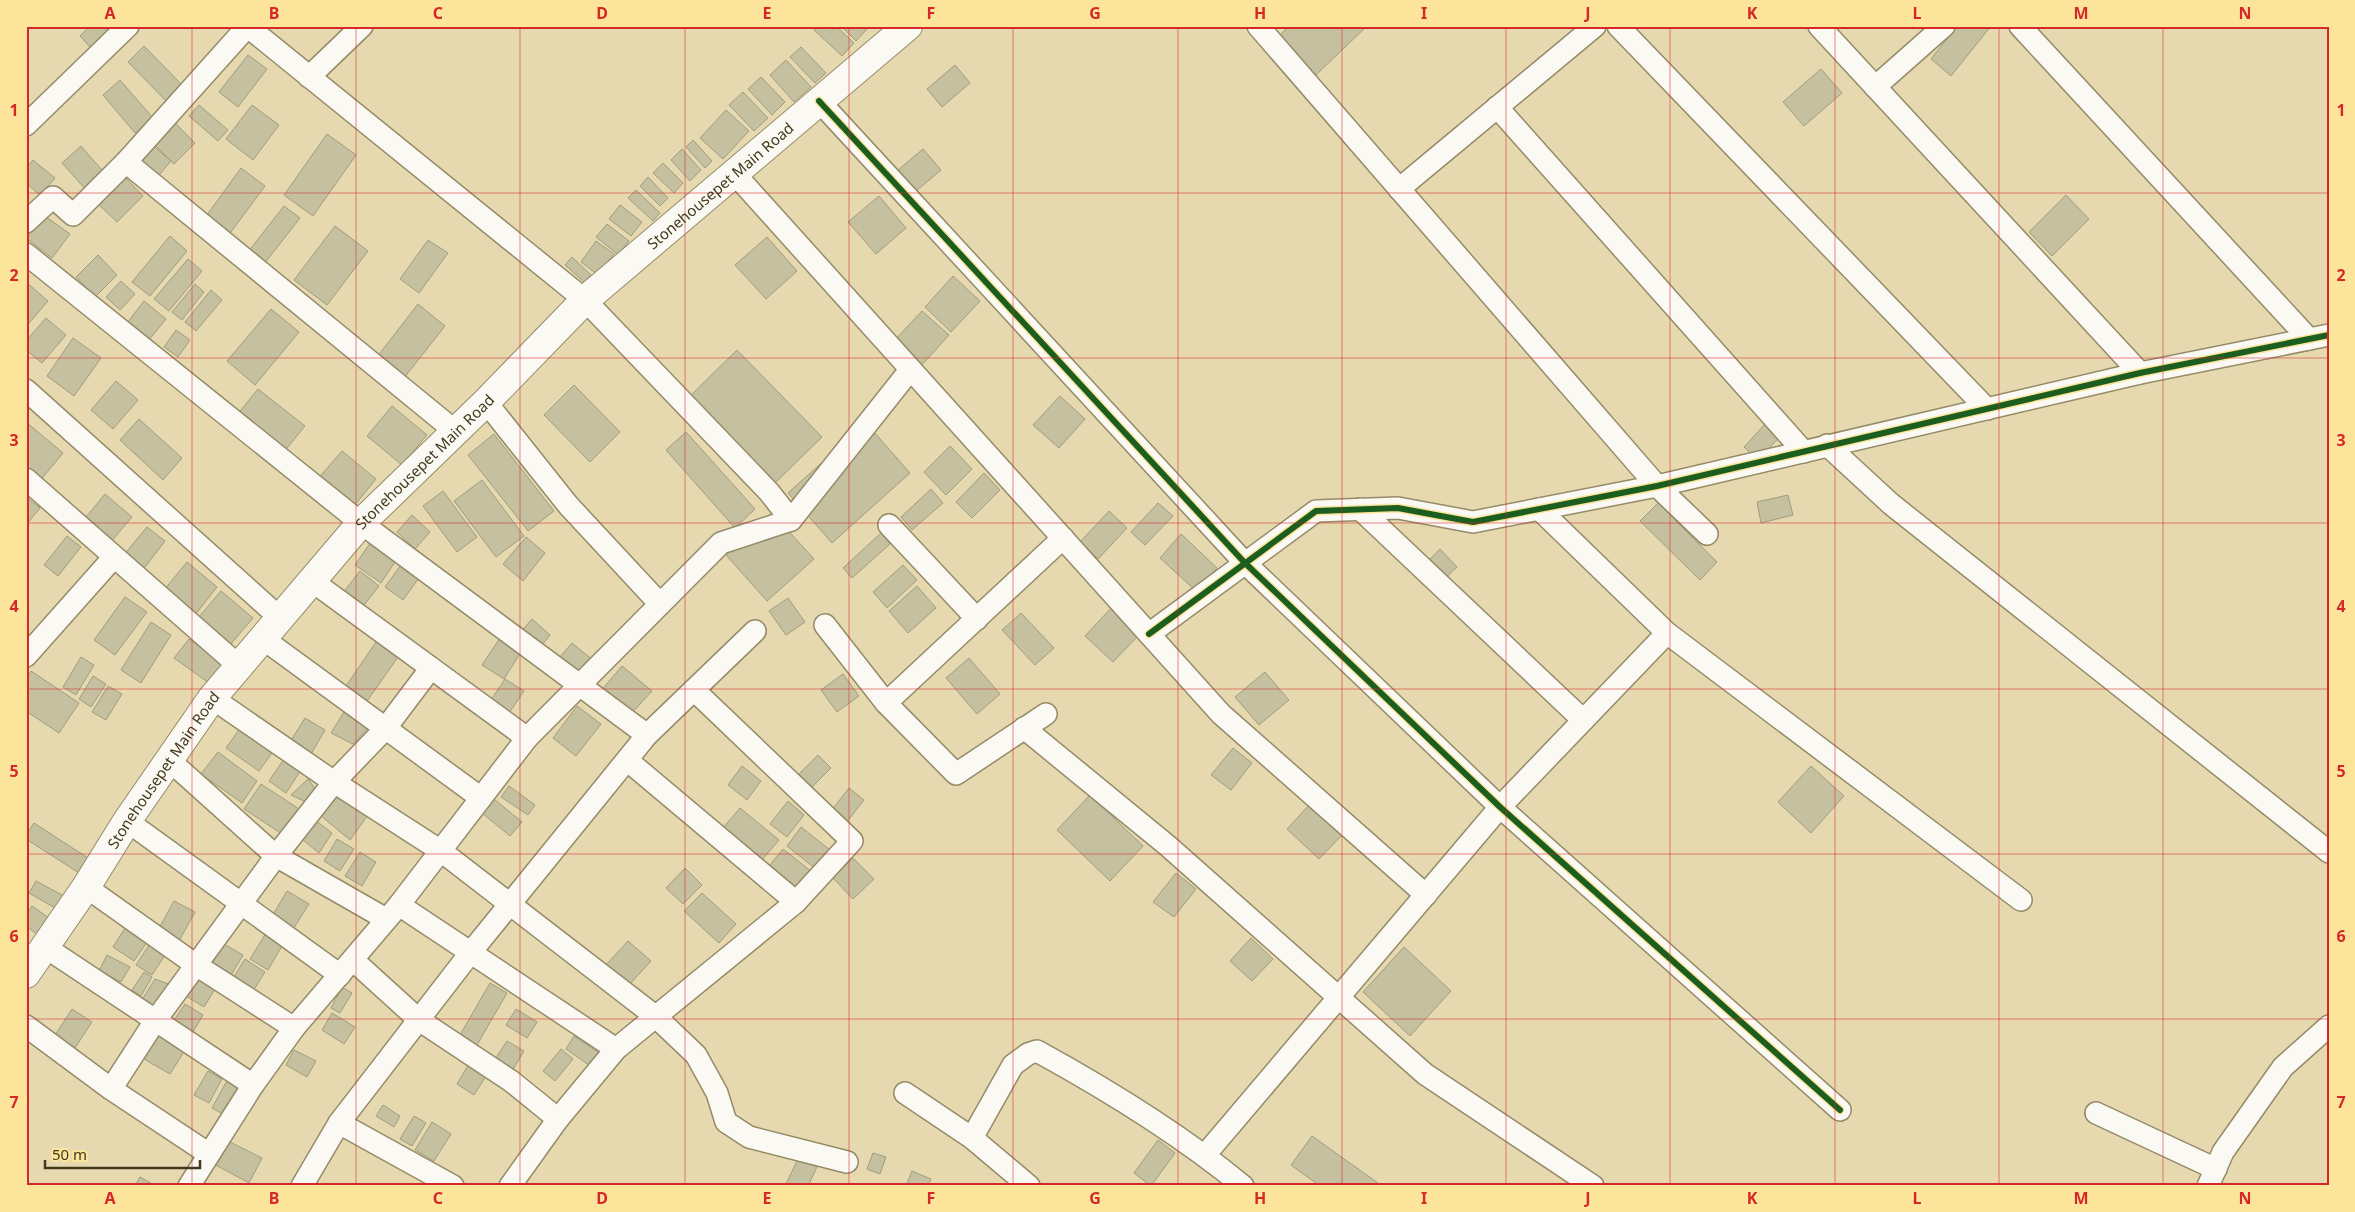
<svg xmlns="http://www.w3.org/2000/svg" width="2355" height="1212" font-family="'Noto Sans',sans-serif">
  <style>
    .building { fill: #c5c1a0; stroke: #a19c7c }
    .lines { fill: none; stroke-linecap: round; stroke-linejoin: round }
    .street-casing { stroke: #958b68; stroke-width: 24 }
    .secondary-casing { stroke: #958b68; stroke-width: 30 }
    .street { stroke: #fbf9f3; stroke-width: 21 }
    .secondary { stroke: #fbf9f3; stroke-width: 28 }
    .cycleway-casing { stroke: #fce59a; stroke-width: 9 }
    .cycleway { stroke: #1b5e20; stroke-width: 6 }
    .grid { fill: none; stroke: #d62828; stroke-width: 1; stroke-opacity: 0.55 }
    .labels { text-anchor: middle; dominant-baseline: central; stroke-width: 4; stroke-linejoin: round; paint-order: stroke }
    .street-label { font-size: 15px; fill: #433a1b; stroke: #fce59a }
    .neatline { fill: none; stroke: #d62828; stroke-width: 2 }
    .grid-label { font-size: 16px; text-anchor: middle; font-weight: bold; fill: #d62828 }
  </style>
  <rect width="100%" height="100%" fill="#e6d9b0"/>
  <!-- building -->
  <g class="building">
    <path d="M90,26h13l10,12 -17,16 -16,-18z"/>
    <path d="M818,26h18l18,17 -12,13 -28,-26z"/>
    <path d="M841,26h29l-14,15z"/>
    <path d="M1289,26h78l-51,49 -37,-39z"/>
    <path d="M1957,26h34l-40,50 -20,-17z"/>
    <path d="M144,46l40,41 -16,16 -40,-41z"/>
    <path d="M801,47l25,26 -11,10 -25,-26z"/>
    <path d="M248,55l19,14 -29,38 -19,-15z"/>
    <path d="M786,60l25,27 -17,15 -24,-27z"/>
    <path d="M955,65l15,18 -28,24 -15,-18z"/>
    <path d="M1821,69l21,24 -38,33 -21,-24z"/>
    <path d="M761,77l24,25 -13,13 -24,-26z"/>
    <path d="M120,80l33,38 -18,15 -32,-38z"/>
    <path d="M743,92l25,26 -14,13 -25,-26z"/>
    <path d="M199,105l29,25 -10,11 -29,-25z"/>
    <path d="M252,105l27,20 -26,35 -27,-21z"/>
    <path d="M726,110l23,21 -26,28 -23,-21z"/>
    <path d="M171,119l24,24 -21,21 -24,-24z"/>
    <path d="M327,134l29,21 -43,61 -29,-21z"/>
    <path d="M693,140l19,21 -7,7 -19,-21z"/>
    <path d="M149,142l22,19 -18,21 -22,-19z"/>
    <path d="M81,146l26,30 -19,16 -26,-29z"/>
    <path d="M682,149l19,21 -11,11 -19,-21z"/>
    <path d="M923,149l18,21 -25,21 -18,-21z"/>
    <path d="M33,160l22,18 -15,17 -14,-12v-15z"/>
    <path d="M663,163l20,20 -9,10 -21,-20z"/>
    <path d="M241,168l24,18 -37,50 -24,-17z"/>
    <path d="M123,175l20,21 -26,26 -21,-20z"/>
    <path d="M648,177l20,21 -8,8 -20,-20z"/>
    <path d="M636,190l24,23 -7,8 -25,-23z"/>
    <path d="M2066,195l23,24 -37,37 -23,-24z"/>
    <path d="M879,196l27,32 -30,26 -28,-32z"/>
    <path d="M620,205l22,17 -11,14 -22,-17z"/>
    <path d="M284,206l16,12 -36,46 -16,-12z"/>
    <path d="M42,214l28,20 -18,24 -26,-20z"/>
    <path d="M607,224l22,17 -11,14 -22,-18z"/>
    <path d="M335,226l33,25 -41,54 -33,-25z"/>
    <path d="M170,236l17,15 -37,45 -18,-14z"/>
    <path d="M767,237l30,34 -31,28 -31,-34z"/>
    <path d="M428,240l20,13 -29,40 -19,-14z"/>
    <path d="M596,241l18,13 -16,21 -17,-13z"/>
    <path d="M98,255l19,20 -22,22 -19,-20z"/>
    <path d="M572,257l19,18 -7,7 -19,-17z"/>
    <path d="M188,259l14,12 -33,40 -15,-12z"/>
    <path d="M953,276l27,25 -29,31 -26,-25z"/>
    <path d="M121,281l14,13 -15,16 -14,-13z"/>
    <path d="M26,282l22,19 -19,22 -3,-2z"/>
    <path d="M195,284l9,8 -22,28 -10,-8z"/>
    <path d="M211,290l11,10 -26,31 -11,-9z"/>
    <path d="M144,301l22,18 -18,22 -21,-18z"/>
    <path d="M418,304l27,22 -41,52 -27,-21z"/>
    <path d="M271,309l28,23 -44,53 -28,-24z"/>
    <path d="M922,311l27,24 -29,32 -27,-25z"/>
    <path d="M46,318l20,17 -24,28 -16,-13v-9z"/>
    <path d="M176,330l14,10 -12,17 -14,-10z"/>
    <path d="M73,338l28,20 -27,38 -27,-20z"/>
    <path d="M737,350l85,87 -47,46 -85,-87z"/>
    <path d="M116,381l22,19 -25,29 -22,-19z"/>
    <path d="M574,385l46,47 -30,30 -46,-47z"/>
    <path d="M258,389l47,37 -22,27 -46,-38z"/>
    <path d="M1060,396l25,23 -26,29 -26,-23z"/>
    <path d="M392,406l35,29 -25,30 -35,-29z"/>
    <path d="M139,419l43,39 -19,22 -43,-40z"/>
    <path d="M26,422l37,31 -24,29 -13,-10z"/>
    <path d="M866,423l44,50 -78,70 -44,-50z"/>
    <path d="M1766,423l14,14 -23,23 -13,-13z"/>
    <path d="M686,432l69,77 -20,19 -69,-78z"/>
    <path d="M494,434l60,77 -26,20 -60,-76z"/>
    <path d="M950,446l22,23 -26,26 -22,-23z"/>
    <path d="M342,451l34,28 -26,32 -35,-29z"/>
    <path d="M984,473l16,17 -28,28 -16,-16z"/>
    <path d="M482,480l42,56 -28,21 -42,-56z"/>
    <path d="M931,489l12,14 -31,27 -11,-13z"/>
    <path d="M443,491l34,46 -20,15 -34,-46z"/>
    <path d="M105,494l27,23 -23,27 -27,-22z"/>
    <path d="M1788,495l5,20 -32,8 -4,-21z"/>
    <path d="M26,497l14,11 -14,17z"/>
    <path d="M1158,503l15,13 -28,29 -14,-13z"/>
    <path d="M1658,503l59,59 -17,18 -60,-59z"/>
    <path d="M1109,511l18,17 -29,31 -18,-17z"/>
    <path d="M772,513l42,46 -47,42 -41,-46z"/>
    <path d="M412,515l18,17 -15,17 -18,-17z"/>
    <path d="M147,527l18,14 -23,30 -19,-15z"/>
    <path d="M881,533l9,11 -38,34 -9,-10z"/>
    <path d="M1181,534l36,34 -21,23 -36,-33z"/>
    <path d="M67,536l14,11 -23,29 -14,-11z"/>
    <path d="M526,537l19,16 -22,28 -20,-17z"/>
    <path d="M371,542l26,17 -16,24 -26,-18z"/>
    <path d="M1440,549l17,18 -15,14 -17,-17z"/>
    <path d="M187,562l30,25 -22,28 -31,-25z"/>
    <path d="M403,562l18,13 -18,25 -18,-13z"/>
    <path d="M903,565l14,15 -30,28 -14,-16z"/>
    <path d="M360,571l19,15 -18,23 -19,-15z"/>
    <path d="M917,586l19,22 -28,25 -19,-22z"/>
    <path d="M221,591l32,27 -23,27 -32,-27z"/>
    <path d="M125,597l22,15 -32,43 -21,-15z"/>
    <path d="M788,598l17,24 -19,13 -17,-24z"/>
    <path d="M1112,607l28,27 -27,28 -28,-26z"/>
    <path d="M1021,613l33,35 -19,17 -33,-35z"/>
    <path d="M532,619l18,16 -12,15 -19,-16z"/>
    <path d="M151,622l20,13 -30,48 -20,-13z"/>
    <path d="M500,638l21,14 -17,27 -22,-14z"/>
    <path d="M189,639l34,25 -14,19 -35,-25z"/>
    <path d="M376,642l22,15 -33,47 -21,-15z"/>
    <path d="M572,643l22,18 -13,15 -22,-18z"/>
    <path d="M81,657l13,8 -18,30 -13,-8z"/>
    <path d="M969,658l31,36 -23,20 -31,-36z"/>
    <path d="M622,666l30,25 -24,26 -28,-25z"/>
    <path d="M31,671l48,32 -20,30 -33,-22v-33z"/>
    <path d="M1265,672l24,28 -30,25 -24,-28z"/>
    <path d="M843,674l16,22 -22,16 -16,-22z"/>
    <path d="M93,676l13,8 -15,23 -12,-8z"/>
    <path d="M505,679l19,12 -17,25 -18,-13z"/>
    <path d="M108,686l14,8 -16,26 -14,-8z"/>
    <path d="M577,706l24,18 -25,32 -23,-18z"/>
    <path d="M344,712l23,17 -14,15 -22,-11z"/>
    <path d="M305,718l20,12 -14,24 -21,-12z"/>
    <path d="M241,727l33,23 -15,21 -33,-23z"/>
    <path d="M1233,748l19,15 -21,27 -20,-15z"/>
    <path d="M218,752l39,29 -15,22 -41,-29z"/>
    <path d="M818,755l13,13 -20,20 -13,-13z"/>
    <path d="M286,756l17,11 -17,26 -17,-12z"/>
    <path d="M742,766l19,15 -14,19 -19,-15z"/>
    <path d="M1811,766l33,30 -33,37 -33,-31z"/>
    <path d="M308,779l8,11 -12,11 -13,-6z"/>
    <path d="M261,784l38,25 -17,25 -38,-25z"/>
    <path d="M509,786l26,19 -7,10 -27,-18z"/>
    <path d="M849,788l15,12 -18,23 -15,-12z"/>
    <path d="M333,795l35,20 -18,25 -30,-25z"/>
    <path d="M1090,795l53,51 -33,35 -53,-51z"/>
    <path d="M494,799l28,23 -12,14 -28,-23z"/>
    <path d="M788,801l16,14 -17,22 -17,-13z"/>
    <path d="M1312,802l33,30 -26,27 -32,-30z"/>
    <path d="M740,808l39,32 -17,20 -39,-32z"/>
    <path d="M315,820l17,13 -13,20 -16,-13z"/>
    <path d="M34,823l54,35 -9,15 -53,-34v-4z"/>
    <path d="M801,827l29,23 -14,19 -29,-23z"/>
    <path d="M337,839l17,10 -14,22 -16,-10z"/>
    <path d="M783,849l29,23 -17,22 -30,-23z"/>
    <path d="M360,852l16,10 -14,24 -17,-10z"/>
    <path d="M853,858l21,21 -21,20 -20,-21z"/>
    <path d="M685,868l17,17 -19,19 -17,-16z"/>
    <path d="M1176,873l20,16 -22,28 -21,-15z"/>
    <path d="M36,881l28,15 -7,13 -28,-16z"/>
    <path d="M287,891l22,13 -17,27 -21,-13z"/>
    <path d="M702,893l34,31 -17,19 -35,-32z"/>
    <path d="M174,901l21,11 -16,29 -21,-11z"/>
    <path d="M32,906l17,12 -11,17 -12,-9v-11z"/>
    <path d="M125,928l22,14 -13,19 -21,-14z"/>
    <path d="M266,933l17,11 -15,26 -18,-11z"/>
    <path d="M1251,938l22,21 -21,22 -22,-20z"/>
    <path d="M153,939l16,10 -17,26 -16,-10z"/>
    <path d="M628,941l23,20 -22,24 -23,-20z"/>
    <path d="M224,944l19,11 -13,22 -19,-12z"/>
    <path d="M1404,947l47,44 -41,45 -47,-44z"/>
    <path d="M107,955l23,12 -9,15 -22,-11z"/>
    <path d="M245,959l20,13 -15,24 -20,-13z"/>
    <path d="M144,972l8,5 -11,19 -9,-6z"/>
    <path d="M200,973l18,11 -14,23 -18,-11z"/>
    <path d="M155,979l16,6 -16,24 -15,-6z"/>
    <path d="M490,983l17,10 -30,52 -17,-10z"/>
    <path d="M342,987l10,6 -12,20 -9,-5z"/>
    <path d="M185,1004l18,11 -12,20 -19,-12z"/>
    <path d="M72,1009l20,13 -17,26 -20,-13z"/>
    <path d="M516,1009l21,13 -10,16 -21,-13z"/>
    <path d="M332,1013l23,14 -11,17 -22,-14z"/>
    <path d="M161,1031l26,16 -17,27 -26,-15z"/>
    <path d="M574,1036l28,19 -9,13 -27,-19z"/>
    <path d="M507,1041l17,10 -12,20 -18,-10z"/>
    <path d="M561,1049l12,10 -18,22 -12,-10z"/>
    <path d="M294,1050l22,11 -9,16 -21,-12z"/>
    <path d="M470,1062l18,11 -14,22 -17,-11z"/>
    <path d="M208,1071l14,8 -13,24 -15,-8z"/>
    <path d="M229,1077l16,8 -17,32 -16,-9z"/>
    <path d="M383,1105l17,11 -6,11 -18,-11z"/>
    <path d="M414,1116l12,7 -14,23 -12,-7z"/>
    <path d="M432,1122l19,12 -17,27 -19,-11z"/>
    <path d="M1312,1136l70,50h-62l-29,-21z"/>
    <path d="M224,1139l38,19 -13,25 -37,-20z"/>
    <path d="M1158,1140l17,13 -24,33 -17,-13z"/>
    <path d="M873,1153l13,4 -6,17 -13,-5z"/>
    <path d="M798,1159l19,8 -9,19h-23z"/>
    <path d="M912,1171l19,8 -3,7h-22z"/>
    <path d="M140,1177l16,9h-21z"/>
  </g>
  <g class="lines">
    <!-- street casing -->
    <g class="street-casing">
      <g id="street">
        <path d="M247,26l338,274 184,192 22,28"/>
        <path d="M1258,26l399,460 50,48"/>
        <path d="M1618,26l369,383"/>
        <path d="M1819,26l321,347"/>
        <path d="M2020,26l289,313"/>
        <path d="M309,77l53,-51"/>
        <path d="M1875,87l69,-61"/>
        <path d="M819,101l425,461 256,245 340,303"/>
        <path d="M1497,107l307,345"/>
        <path d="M26,125l102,-99"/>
        <path d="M126,162l329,269"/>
        <path d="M734,173l487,541 205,181"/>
        <path d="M1399,189l196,-163"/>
        <path d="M26,222l27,-25 20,18 53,-53 121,-135"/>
        <path d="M26,254l335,269 286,212"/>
        <path d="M26,390l254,228"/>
        <path d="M486,402l82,103 92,99"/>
        <path d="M1827,445l64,59 438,348"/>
        <path d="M26,479l213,187"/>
        <path d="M1360,509l223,211"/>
        <path d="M1539,509l128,124 354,267"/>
        <path d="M889,525l88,94"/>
        <path d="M312,581l215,157"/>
        <path d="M825,625l61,78 70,71 90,-60"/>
        <path d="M1149,634l167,-123 82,-3 75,14 184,-36 483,-113 189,-38"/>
        <path d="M262,638l219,160"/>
        <path d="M26,656l88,-99"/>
        <path d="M212,698l122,84 107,69 214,165 41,39 21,38 9,29 23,15 98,25"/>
        <path d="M886,703l177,-165"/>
        <path d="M1024,728l144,118 257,228 168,112"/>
        <path d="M169,760l107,96 110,63"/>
        <path d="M627,760l169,142"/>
        <path d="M127,821l213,154"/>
        <path d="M86,887l110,78 98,63"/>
        <path d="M399,905l217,144"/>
        <path d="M45,947l208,138"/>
        <path d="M353,960l66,60 92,61 47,38"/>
        <path d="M26,1026l85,63 98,65"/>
        <path d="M111,1089l44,-68 121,-165 58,-74 51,-53 46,-61"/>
        <path d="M905,1093l67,45 57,48"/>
        <path d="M2096,1113l120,56"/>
        <path d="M339,1123l114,63"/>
        <path d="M972,1138l41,-73 15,-11 9,-3c71,39 143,83 206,135"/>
        <path d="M1205,1155l295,-348 167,-174"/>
        <path d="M189,1186l64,-101 41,-57 105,-123 128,-167 194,-195 70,-23 119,-150"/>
        <path d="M302,1186l37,-63 132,-171 176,-217 108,-104"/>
        <path d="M510,1186l48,-67 58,-70 180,-147 56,-61 -158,-151"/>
        <path d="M2208,1186l15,-34 60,-85 46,-41"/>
      </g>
    </g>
    <!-- secondary casing -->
    <g class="secondary-casing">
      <g id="secondary">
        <path id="s1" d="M26,974l60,-87 41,-66 85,-123 149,-175 125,-121 99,-102 323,-274"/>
      </g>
    </g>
    <!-- street -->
    <use href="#street" class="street"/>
    <!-- secondary -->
    <use href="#secondary" class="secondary"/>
    <!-- cycleway casing -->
    <g class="cycleway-casing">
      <g id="cycleway">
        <path d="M819,101l425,461 256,245 340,303"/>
        <path d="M1149,634l167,-123 82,-3 75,14 184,-36 483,-113 189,-38"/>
      </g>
    </g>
    <!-- cycleway -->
    <use href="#cycleway" class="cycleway"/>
  </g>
  <!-- grid -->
  <path class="grid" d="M192,26v1160M356,26v1160M520,26v1160M685,26v1160M849,26v1160M1013,26v1160M1178,26v1160M1342,26v1160M1506,26v1160M1670,26v1160M1835,26v1160M1999,26v1160M2163,26v1160M26,193h2303M26,358h2303M26,523h2303M26,689h2303M26,854h2303M26,1019h2303"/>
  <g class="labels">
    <!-- street labels -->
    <g class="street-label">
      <text stroke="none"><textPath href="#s1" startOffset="1056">Stonehousepet Main Road</textPath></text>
      <text stroke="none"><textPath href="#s1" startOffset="651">Stonehousepet Main Road</textPath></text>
      <text stroke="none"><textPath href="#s1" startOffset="246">Stonehousepet Main Road</textPath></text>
    </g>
  </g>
  <!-- border -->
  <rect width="2355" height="1212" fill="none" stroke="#fce59a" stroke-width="55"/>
  <!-- scale -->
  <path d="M45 1160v8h155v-8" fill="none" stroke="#433a1b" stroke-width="2.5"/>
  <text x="52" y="1160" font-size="15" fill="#433a1b" stroke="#fce59a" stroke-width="4" paint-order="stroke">50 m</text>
  <rect x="28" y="28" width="2300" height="1156" class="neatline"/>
  <g class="grid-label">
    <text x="110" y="19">A</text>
    <text x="274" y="19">B</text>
    <text x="438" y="19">C</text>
    <text x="602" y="19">D</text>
    <text x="767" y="19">E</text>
    <text x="931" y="19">F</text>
    <text x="1095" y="19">G</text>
    <text x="1260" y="19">H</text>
    <text x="1424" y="19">I</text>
    <text x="1588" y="19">J</text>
    <text x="1752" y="19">K</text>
    <text x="1917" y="19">L</text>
    <text x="2081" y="19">M</text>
    <text x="2245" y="19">N</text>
    <text x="14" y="116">1</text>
    <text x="2341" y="116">1</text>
    <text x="14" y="281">2</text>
    <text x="2341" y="281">2</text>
    <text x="14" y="446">3</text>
    <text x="2341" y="446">3</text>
    <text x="14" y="612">4</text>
    <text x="2341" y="612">4</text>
    <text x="14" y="777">5</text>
    <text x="2341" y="777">5</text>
    <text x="14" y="942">6</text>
    <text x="2341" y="942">6</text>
    <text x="14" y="1108">7</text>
    <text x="2341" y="1108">7</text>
    <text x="110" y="1204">A</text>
    <text x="274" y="1204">B</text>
    <text x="438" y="1204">C</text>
    <text x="602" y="1204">D</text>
    <text x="767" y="1204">E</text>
    <text x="931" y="1204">F</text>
    <text x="1095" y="1204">G</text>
    <text x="1260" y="1204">H</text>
    <text x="1424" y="1204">I</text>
    <text x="1588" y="1204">J</text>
    <text x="1752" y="1204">K</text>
    <text x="1917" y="1204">L</text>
    <text x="2081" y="1204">M</text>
    <text x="2245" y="1204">N</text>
  </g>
</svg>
